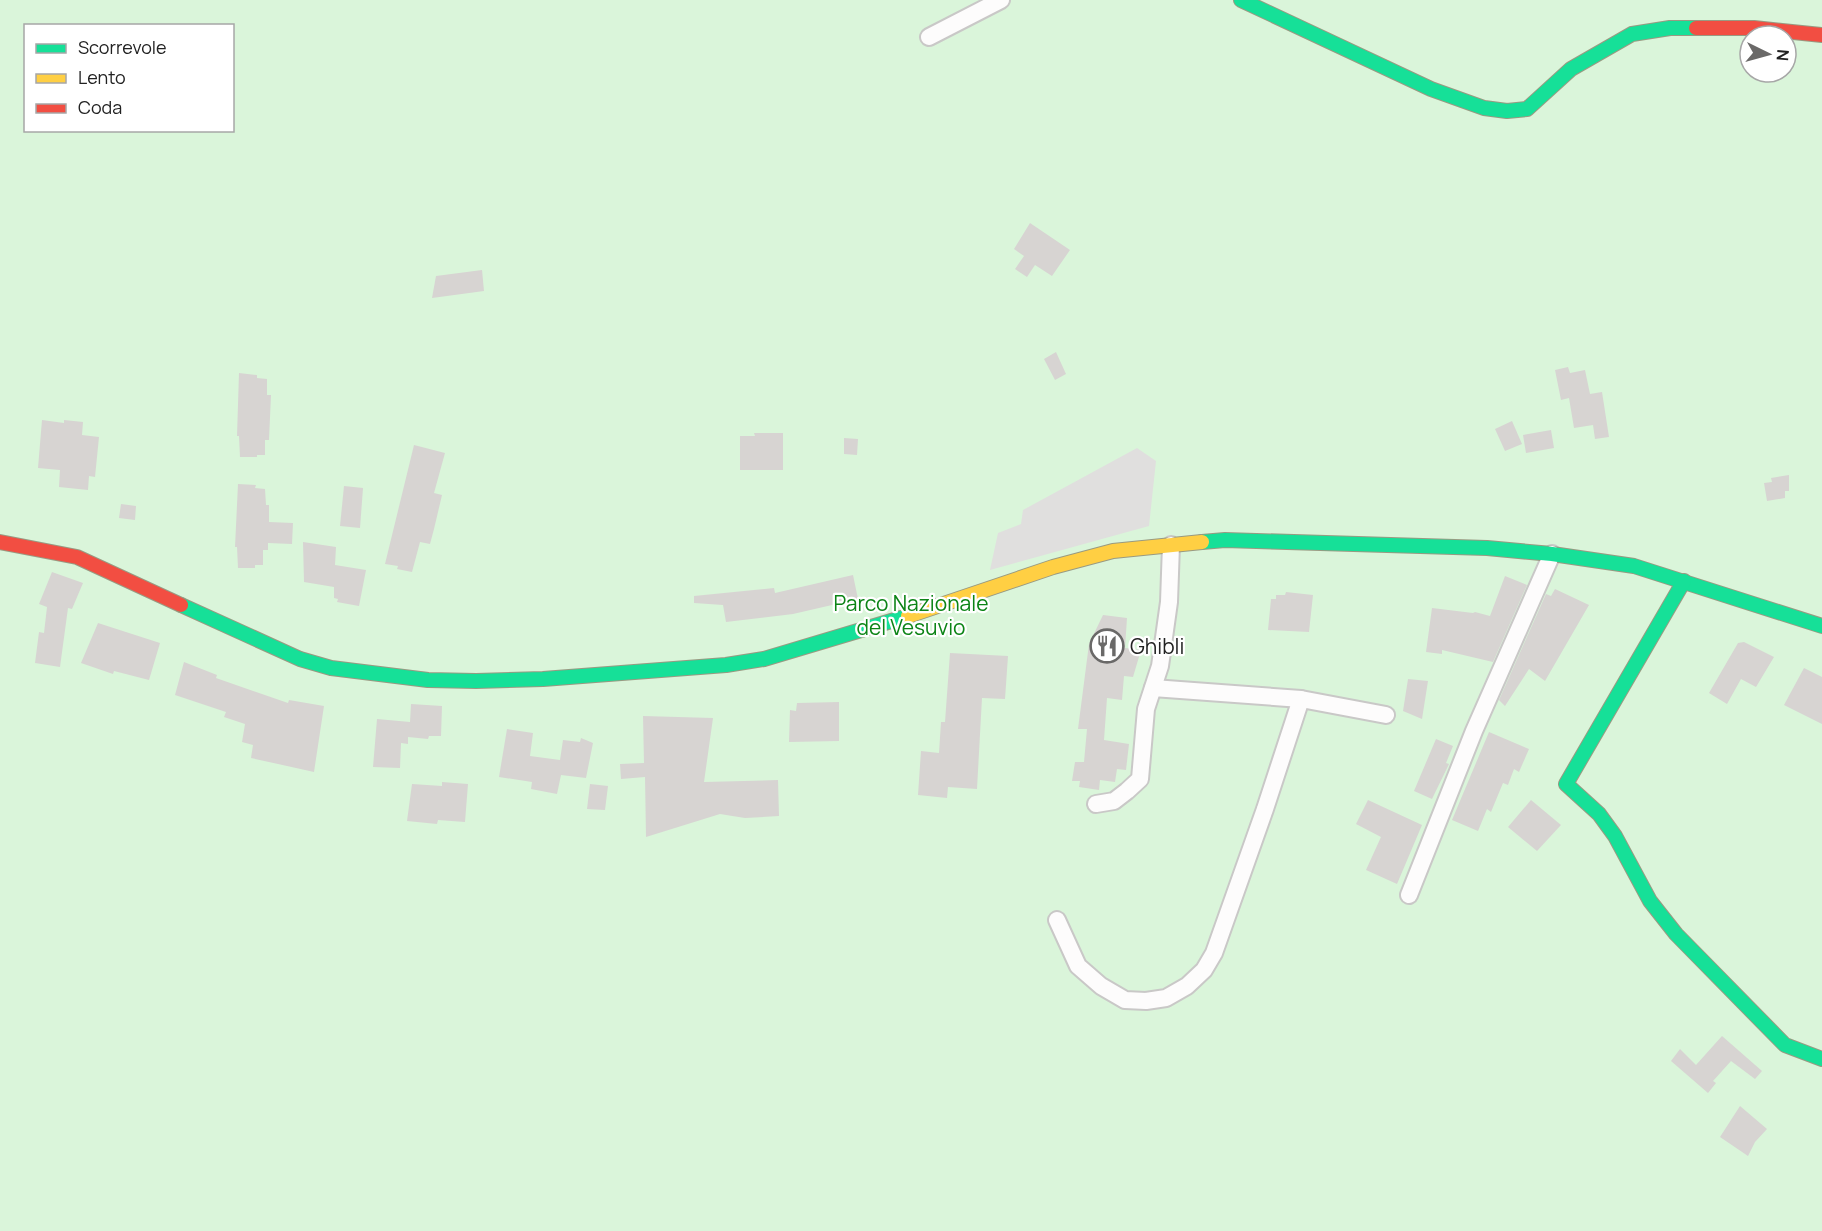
<svg xmlns="http://www.w3.org/2000/svg" width="1822" height="1231" font-family="Manrope,sans-serif">
  <style>
    .park { fill: #daf5da; fill-rule: evenodd }
    .parking { fill: #e0dfde }
    .building { fill: #d7d4d2 }
    .lines { fill: none; stroke-linecap: round; stroke-linejoin: round }
    .street-casing { stroke: #c9c8c7; stroke-width: 20 }
    .fast-casing { stroke: #999a82; stroke-width: 16 }
    .slow-casing { stroke: #999a82; stroke-width: 16 }
    .jam-casing { stroke: #999a82; stroke-width: 16 }
    .street { stroke: #fdfcfc; stroke-width: 16 }
    .fast { stroke: #16e098; stroke-width: 14 }
    .slow { stroke: #ffcf43; stroke-width: 14 }
    .jam { stroke: #f24e42; stroke-width: 14 }
    .labels { text-anchor: middle; dominant-baseline: central; stroke-width: 4.5; stroke-linejoin: round; paint-order: stroke }
    .park-label { font-size: 21px; fill: #0c8416; stroke: #fff }
    .poi-label { font-size: 21px; fill: #222; stroke: #fff; text-anchor: start }
  </style>
  <rect width="100%" height="100%" fill="#f0eeeb"/>
  <!-- park -->
  <path class="park" d="M0,0h1822v1231h-1822zM26,26h206v104h-206zM1750,36h36v36h-36z"/>
  <!-- parking -->
  <path class="parking" d="M1137,448l19,13 -7,65 -159,44 8,-37 23,-9 2,-14z"/>
  <!-- building -->
  <g class="building">
    <path d="M1030,223l40,27 -18,26 -17,-11 -8,12 -12,-8 9,-13 -10,-7z"/>
    <path d="M482,270l2,21 -52,7 4,-22z"/>
    <path d="M1056,352l10,22 -11,6 -11,-21z"/>
    <path d="M1568,367l2,6 15,-3 5,24 12,-2 7,45 -14,2 -2,-14 -19,3 -5,-30 -8,2 -6,-30z"/>
    <path d="M239,373l18,2v3l10,1v16h4l-2,45h-4v15h-8v2h-17l-1,-21h-2z"/>
    <path d="M42,420l22,3v-3l19,2 -1,13 17,2 -4,40 -6,-1 -1,14 -29,-3 1,-17 -22,-2z"/>
    <path d="M1512,421l10,23 -17,7 -10,-22z"/>
    <path d="M1551,430l3,18 -28,5 -3,-18z"/>
    <path d="M754,433h29v37h-43v-34h15z"/>
    <path d="M844,438l14,1 -1,16 -13,-1z"/>
    <path d="M414,445l31,8 -11,40 8,2 -8,34 -4,15 -10,-2 -8,30 -15,-3 1,-3 -13,-2z"/>
    <path d="M1789,475v16h-4v7l-18,3 -3,-18 8,-1 -1,-4z"/>
    <path d="M238,484l18,1 -1,3 10,1 1,16h3v17l24,1 -1,21 -24,-1v7h-5v15h-8v3h-17l-1,-21h-2z"/>
    <path d="M344,486l19,2 -3,40 -20,-2z"/>
    <path d="M121,504l15,2 -1,14 -16,-2z"/>
    <path d="M303,542l33,5 -1,18 31,5 -7,36 -22,-4 1,-3 -4,-1v-11l-30,-5z"/>
    <path d="M52,572l31,11 -11,26 -4,-1 -8,59 -25,-4 4,-31 5,1 3,-26 -8,-3z"/>
    <path d="M853,575l5,24 -65,15 -67,8 -3,-17 -29,-2v-7l80,-8 1,5z"/>
    <path d="M1505,576l22,9 -34,77 -51,-12v4l-16,-2 6,-44 41,5 2,-1 15,4z"/>
    <path d="M1555,589l34,16 -44,76 -16,-12 -24,37 -6,-6 47,-106 5,2z"/>
    <path d="M1286,592l27,3 -4,37 -41,-2 3,-31h5v-4h9z"/>
    <path d="M1103,615l24,3 -2,30 16,2 -8,27 -9,-1 -2,24 -15,-2 -3,42 25,4 -3,26 -9,-1 -2,13 -15,-2 -1,10 -20,-3 1,-6h-8l3,-19h9l3,-33h-9l11,-85z"/>
    <path d="M98,623l62,20 -11,37 -35,-9 -1,3 -32,-11z"/>
    <path d="M1744,642l30,15 -18,30 -15,-8 -14,25 -18,-11 29,-50z"/>
    <path d="M950,653l58,3 -3,43 -23,-1 -5,91 -29,-2 -1,11 -29,-3 3,-44 18,2 2,-31h4z"/>
    <path d="M184,662l33,13 -1,3 72,25 1,-3 35,6 -10,66 -63,-14 2,-13 -11,-3 3,-18 -21,-7 2,-5 -51,-17z"/>
    <path d="M1804,668l18,9v47l-38,-19z"/>
    <path d="M1408,679l20,2 -6,38 -19,-8z"/>
    <path d="M839,702v39l-50,1 1,-32 6,1 1,-8z"/>
    <path d="M411,704l31,2 -1,30h-12l-1,3 -20,-2v7l-7,-1 -1,25 -27,-1 4,-48 33,3z"/>
    <path d="M643,716l70,2 -9,64 74,-2 1,36 -34,2 -25,-4 -74,23 -1,-60 -24,2 -1,-15 24,-1z"/>
    <path d="M507,729l26,4 -3,23 30,4 3,-20 17,2 1,-4 12,5 -7,35 -25,-3 -4,19 -26,-5 1,-7 -33,-5z"/>
    <path d="M1489,732l40,17 -10,23 -5,-3 -6,16 -5,-2 -12,29 -4,-3 -9,22 -26,-11z"/>
    <path d="M1436,739l17,7 -7,17 3,1 -17,35 -18,-8z"/>
    <path d="M442,782l26,2 -3,38 -27,-2 -1,4 -30,-3 5,-37 30,2z"/>
    <path d="M590,784l18,2 -3,24 -18,-1z"/>
    <path d="M1368,800l54,25 -25,59 -31,-14 15,-33 -25,-13z"/>
    <path d="M1531,800l30,25 -24,26 -29,-24z"/>
    <path d="M1722,1036l40,35 -7,8 -24,-18 -18,20 3,2 -8,10 -37,-32 9,-12 16,16z"/>
    <path d="M1740,1106l27,23 -12,13 -7,14 -28,-19z"/>
  </g>
  <g class="lines">
    <!-- street casing -->
    <g class="street-casing">
      <g id="street">
        <path d="M929,37l72,-37"/>
        <path d="M1153,688l148,11 85,16"/>
        <path d="M1096,804l18,-3 13,-10 13,-12 6,-70 14,-43 9,-64 2,-57"/>
        <path d="M1409,895l65,-164 78,-177"/>
        <path d="M1057,920l21,46 23,20 24,14 21,1 20,-3 21,-12 17,-16 10,-17 51,-144 36,-110"/>
      </g>
    </g>
    <!-- fast casing -->
    <g class="fast-casing">
      <g id="fast">
        <path d="M1241,0l190,89 53,19 23,3 20,-2 44,-40 61,-35 38,-6h26"/>
        <path d="M1202,542l23,-2 262,8 65,6 82,12 188,60"/>
        <path d="M1684,581l-118,203 33,30 16,22 35,65 26,33 109,111 37,14"/>
        <path d="M181,605l119,54 31,9 97,12 48,1 67,-2 183,-14 38,-6 144,-43"/>
      </g>
    </g>
    <!-- slow casing -->
    <g class="slow-casing">
      <path id="slow" d="M908,616l145,-49 60,-16 89,-9"/>
    </g>
    <!-- jam casing -->
    <g class="jam-casing">
      <g id="jam">
        <path d="M1696,28h58l68,7"/>
        <path d="M0,542l77,15 104,48"/>
      </g>
    </g>
    <!-- street -->
    <use href="#street" class="street"/>
    <!-- fast -->
    <use href="#fast" class="fast"/>
    <!-- slow -->
    <use href="#slow" class="slow"/>
    <!-- jam -->
    <use href="#jam" class="jam"/>
  </g>
  <!-- icons -->
  <defs>
    <g id="restaurant-ring" transform="scale(1.725)"><circle r="9.5" fill="#fff" stroke="#6a6968" stroke-width="1.5"/><path d="M-5-6h1v4h1v-4h1v4h1v-4h1v5L-1.5 .5V6h-2V.5L-5-1ZM5-6V6H3V1.5H1.5Q1.5-4 5-6Z" fill="#6a6968"/></g>
  </defs>
  <g fill-rule="evenodd">
    <use href="#restaurant-ring" x="1107" y="646"/>
  </g>
  <g class="labels">
    <!-- park labels -->
    <g class="park-label">
      <text x="911" y="603">Parco Nazionale<tspan x="911" dy="24">del Vesuvio</tspan></text>
    </g>
    <!-- poi labels -->
    <g class="poi-label">
      <text x="1130" y="646">Ghibli</text>
    </g>
  </g>
  <!-- legend -->
  <rect x="24" y="24" width="210" height="108" fill="#ffffff" stroke="#a7a7a7" stroke-width="1.5"/>
  <rect x="36" y="44" width="30" height="9" fill="#16e098" stroke="#a7a7a7" stroke-width="1.5"/>
  <text x="78" y="54" font-size="18" fill="#222222">Scorrevole</text>
  <rect x="36" y="74" width="30" height="9" fill="#ffcf43" stroke="#a7a7a7" stroke-width="1.5"/>
  <text x="78" y="84" font-size="18" fill="#222222">Lento</text>
  <rect x="36" y="104" width="30" height="9" fill="#f24e42" stroke="#a7a7a7" stroke-width="1.5"/>
  <text x="78" y="114" font-size="18" fill="#222222">Coda</text>
  <!-- north arrow -->
  <g transform="translate(1768 54) rotate(95)"><circle r="28" fill="#ffffff" stroke="#a7a7a7" stroke-width="1.5"/>
  <path d="M0-4.5L10 22L0 15L-10 22Z" fill="#6a6968"/>
  <text y="-9" font-size="16" font-weight="bold" text-anchor="middle" fill="#222222">N</text>
  </g>
</svg>
